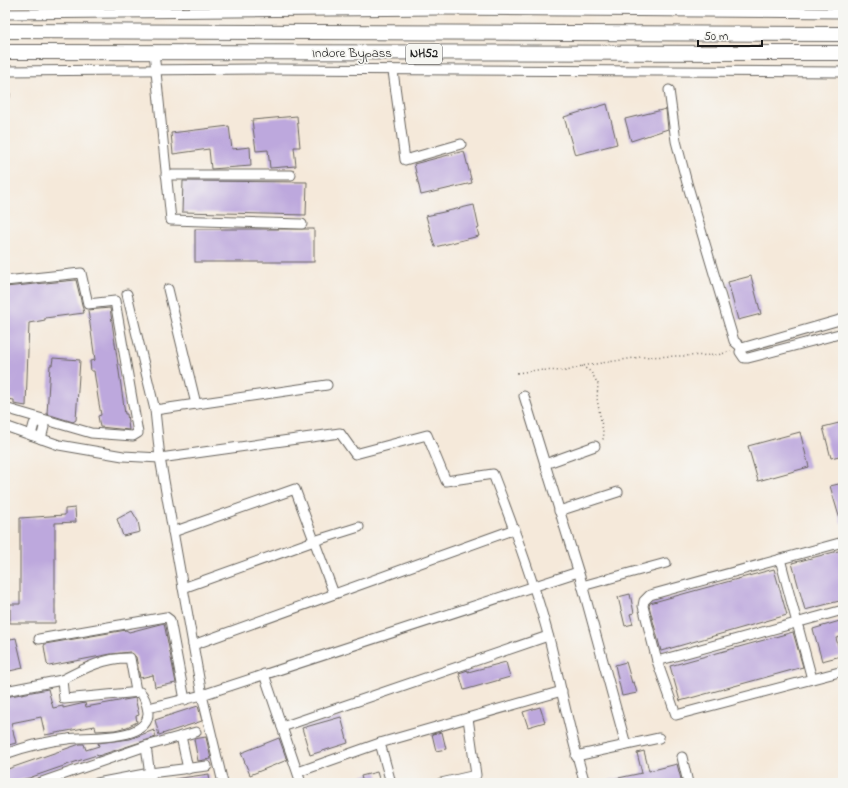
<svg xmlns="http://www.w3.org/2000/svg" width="848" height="788" font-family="'Indie Flower',sans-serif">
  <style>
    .building { fill: #bda8dd }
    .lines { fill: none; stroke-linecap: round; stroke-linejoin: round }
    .minor-casing { stroke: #68645e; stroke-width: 11 }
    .highway-casing { stroke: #68645e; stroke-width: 16 }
    .path { stroke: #68645e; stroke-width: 1.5; stroke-dasharray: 1 3; stroke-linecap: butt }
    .minor { stroke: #fff; stroke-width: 9 }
    .highway { stroke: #fff; stroke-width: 14 }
    .labels { text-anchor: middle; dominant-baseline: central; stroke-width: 3.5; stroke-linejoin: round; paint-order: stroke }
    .shield { fill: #f6f6f2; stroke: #5d5d5c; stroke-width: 1 }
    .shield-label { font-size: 12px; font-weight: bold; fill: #1c1c1c }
    .street-label { font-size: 13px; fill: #1c1c1c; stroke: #f6f6f2 }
  </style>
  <rect width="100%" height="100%" fill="#f6f6f2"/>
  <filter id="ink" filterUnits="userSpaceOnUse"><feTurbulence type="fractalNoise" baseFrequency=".025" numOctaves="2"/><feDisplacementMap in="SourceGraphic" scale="8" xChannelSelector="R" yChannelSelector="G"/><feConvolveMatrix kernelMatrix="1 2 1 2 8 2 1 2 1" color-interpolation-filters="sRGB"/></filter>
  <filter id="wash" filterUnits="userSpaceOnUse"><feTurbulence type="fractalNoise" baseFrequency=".012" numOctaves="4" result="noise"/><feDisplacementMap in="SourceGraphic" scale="16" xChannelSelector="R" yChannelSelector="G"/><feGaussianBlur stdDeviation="0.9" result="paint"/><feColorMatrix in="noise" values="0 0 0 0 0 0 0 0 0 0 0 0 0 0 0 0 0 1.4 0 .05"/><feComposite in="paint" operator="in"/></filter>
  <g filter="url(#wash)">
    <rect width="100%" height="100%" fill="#f5e9da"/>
    <g id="blocks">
      <!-- building -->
      <g class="building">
        <path d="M607,104l10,40 -42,11 -11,-38z"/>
        <path d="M666,109l2,20 -37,12 -6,-22z"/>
        <path d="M297,116l3,31h-6l2,19 -26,2 -2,-18 -12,1 -4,-31z"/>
        <path d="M229,126l3,23 18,-2 1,19 -40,3 -2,-20 -36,5 -2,-21z"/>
        <path d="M464,151l8,32 -51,12 -7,-31z"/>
        <path d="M183,181l124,1 -1,33 -124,-3z"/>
        <path d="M474,205l4,19 1,4 -2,1 2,7 -44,11 -9,-31z"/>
        <rect x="195" y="229" width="119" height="33"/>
        <path d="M751,276l10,38 -23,6 -10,-38z"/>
        <path d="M76,280l8,33 -39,5v2l-16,3 -3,83 -12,-2v-4l-7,-1v-3h-2v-109z"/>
        <path d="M110,308l15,106h2l2,16 -29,-3 -2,-11 3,-1 -3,-17 -4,-27h-3l-1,-10 5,-1 -7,-50z"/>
        <path d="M53,358l27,2 -4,60 -3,2 -26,-8 3,-49h2z"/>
        <path d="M843,422v33l-12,3 -8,-31z"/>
        <path d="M800,432l9,35 -51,14 -10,-35z"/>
        <path d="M843,483v40h-2l-11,-37z"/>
        <path d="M75,508l1,14 -21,1v100h-45v-19h10v-86l45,-3v-6z"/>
        <path d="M132,511l6,10 2,11 -17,4 -6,-17z"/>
        <path d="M838,551h5v49l-38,10 -13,-47z"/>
        <path d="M774,569l13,46 -126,36 -12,-45 1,-3z"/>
        <path d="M630,594l4,19 -4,1 3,10 -8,2 -7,-29z"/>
        <path d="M843,620v16l-7,2 5,18 -19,5 -9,-32z"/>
        <path d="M164,623l12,60 -21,4 -2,-12 -13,3 -4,-21 -6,-5 -19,2 -62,12 -2,-2 -3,-18 1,-2 81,-14 3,2z"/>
        <path d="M793,632l10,35 -123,34 -10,-35z"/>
        <path d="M16,638l7,30 -18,4v-32z"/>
        <path d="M506,662l4,15 -46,13 -5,-17 9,-3v2z"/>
        <path d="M626,662l6,21 2,-1 3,11 -15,3 -7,-31z"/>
        <path d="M48,689l5,19 10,-2v2l22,-5 1,4 49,-9 4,17 -3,1 1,6 -10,5 -12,3 -19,1 -1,-5 -50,9 -4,-18 -30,6 5,20 -11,3v-49z"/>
        <path d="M198,706l4,15 -43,14 -4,-15z"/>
        <path d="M540,707l5,15 -17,5 -5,-15z"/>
        <path d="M341,717l7,26 -38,12 -8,-27z"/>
        <path d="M154,730l2,7 -58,19 -1,-1 -16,5 -52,18 -23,5 -1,-13 75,-26h4l2,6 13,-4 -1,-3 32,-4z"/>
        <path d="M442,732l4,17 -10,2 -4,-17z"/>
        <path d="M206,737l5,22 -13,2 -4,-22z"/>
        <path d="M279,738l8,22 -37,15 -9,-22z"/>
        <path d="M644,751l5,20 28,-7 5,19h-73v-3l33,-7 -5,-20z"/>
        <path d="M377,772l3,10 -17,1 -2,-7z"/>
        <path d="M209,774l1,9h-36v-4z"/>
      </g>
    </g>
  </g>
  <g filter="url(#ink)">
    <use href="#blocks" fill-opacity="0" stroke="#68645e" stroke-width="1"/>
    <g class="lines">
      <!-- minor casing -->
      <g class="minor-casing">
        <g id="minor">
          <path d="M5,14l434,-4 404,3"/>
          <path d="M154,52l17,168 131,4"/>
          <path d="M5,71l261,-2 577,3"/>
          <path d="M393,71l12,89 56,-16"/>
          <path d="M669,90l7,51 11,42 47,158 8,7"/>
          <path d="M5,96v-25"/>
          <path d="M166,175h125"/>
          <path d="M5,281l76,-8 7,31 27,-3 23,132 -5,3 -42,-3 -86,-25"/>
          <path d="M168,289l28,115"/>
          <path d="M127,294l28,116 5,48 42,237 21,88"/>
          <path d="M843,319l-101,29 -2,4 4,6h4l95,-25"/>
          <path d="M524,396l56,181 46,168"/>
          <path d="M155,410l172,-25"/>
          <path d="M5,426l54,19 64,11 37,2 180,-25 15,21 72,-19 19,46 47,-7c21,54 41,108 56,164 12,48 21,98 36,145"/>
          <path d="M31,435l3,-11 7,-4 3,7 -3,12"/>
          <path d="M545,464l50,-18"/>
          <path d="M559,511l59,-19"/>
          <path d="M173,532l122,-43 39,105"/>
          <path d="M843,542l-193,53 -6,6 -1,5 14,55 19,54 167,-44"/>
          <path d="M780,559l32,120"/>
          <path d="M582,586l84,-23"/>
          <path d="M183,588l131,-47 45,-14"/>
          <path d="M39,639l127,-22 4,3 15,80"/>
          <path d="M193,645l322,-116"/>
          <path d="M657,661l186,-51"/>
          <path d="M264,674l37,109"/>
          <path d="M62,680c21,-11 43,-23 68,-22l6,33"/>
          <path d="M5,691l57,-11 2,19 76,-7c5,5 7,13 8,20 2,30 -61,24 -80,27 -22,2 -43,8 -63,15"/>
          <path d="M148,708l54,-13 376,-123"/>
          <path d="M282,727l266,-91"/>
          <path d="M181,736l7,33"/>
          <path d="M146,746l5,37"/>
          <path d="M576,756l83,-18"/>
          <path d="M682,757l6,26"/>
          <path d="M298,772l82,-29"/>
          <path d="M39,783l107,-37 50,-14"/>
          <path d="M97,783l53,-10 57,-7"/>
          <path d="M391,783l-11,-40 182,-52"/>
          <path d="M441,783l35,-8 -8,-57"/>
        </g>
      </g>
      <!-- highway casing -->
      <g class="highway-casing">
        <g id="highway">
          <path d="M5,31l838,3"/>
          <path d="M5,52l838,1"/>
        </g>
      </g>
      <!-- path -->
      <g class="path">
        <path d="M582,366l9,6 7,12 -1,15 7,38 -2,4"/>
        <path d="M517,373l20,-3 30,1 15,-5 59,-9 77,-2 13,-4"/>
      </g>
      <!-- minor -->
      <use href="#minor" class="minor"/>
      <!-- highway -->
      <use href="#highway" class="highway"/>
    </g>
  </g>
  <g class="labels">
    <!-- shield labels -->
    <rect class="shield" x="406" y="44" width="36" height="20" rx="3"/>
    <g class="shield-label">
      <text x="424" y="54">NH52</text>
    </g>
    <!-- street labels -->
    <g class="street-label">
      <text x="352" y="53">Indore Bypass</text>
    </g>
  </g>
  <!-- margin -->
  <rect width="848" height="788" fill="none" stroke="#f6f6f2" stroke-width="20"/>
  <!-- scale -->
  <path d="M698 40v6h64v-6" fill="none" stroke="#1c1c1c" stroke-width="2"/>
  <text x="704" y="40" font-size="12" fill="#1c1c1c" stroke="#f6f6f2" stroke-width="3" paint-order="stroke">50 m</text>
</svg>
